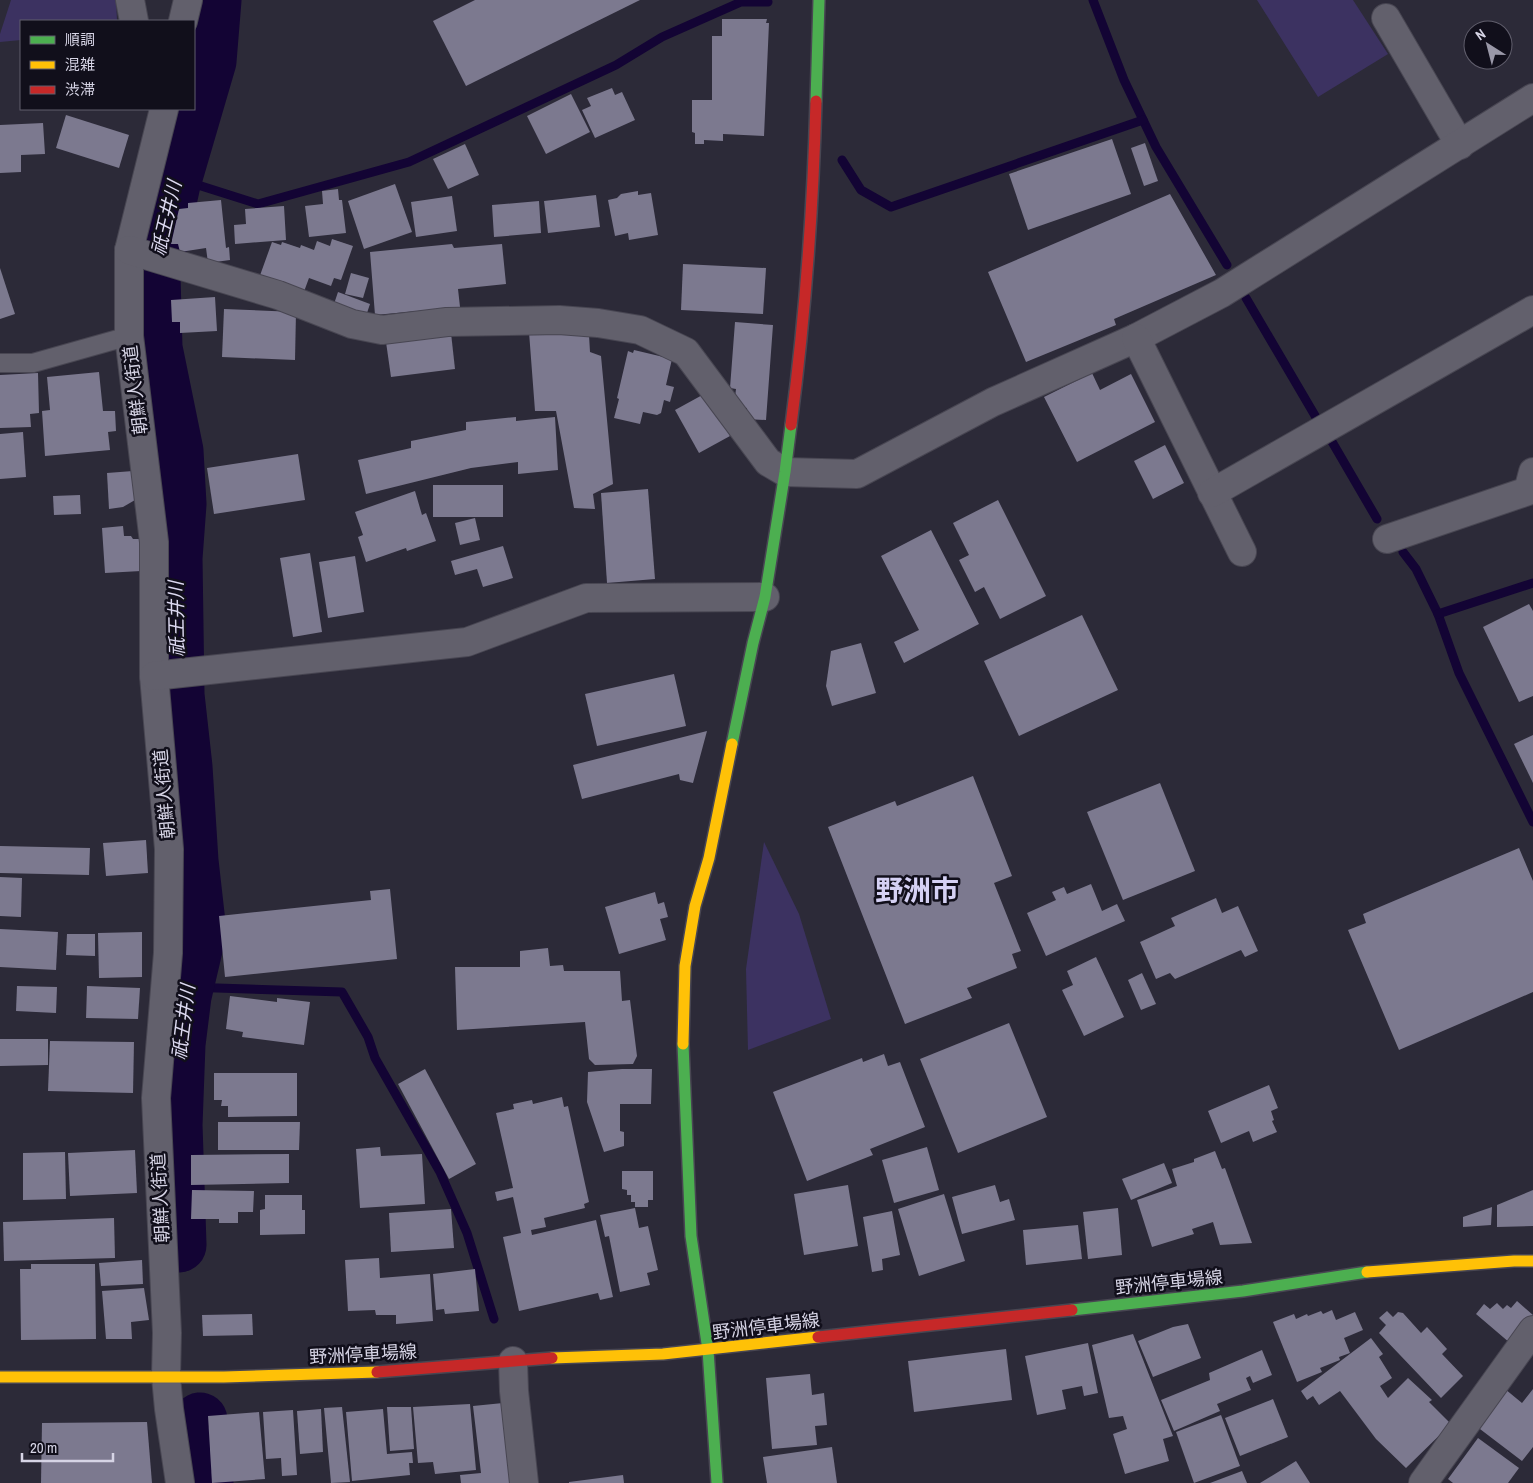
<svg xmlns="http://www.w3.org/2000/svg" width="1533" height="1483" font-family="'Archivo Narrow','Noto Sans JP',sans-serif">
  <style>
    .green { fill: #3c3261 }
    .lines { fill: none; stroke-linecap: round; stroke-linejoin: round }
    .stream { stroke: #130434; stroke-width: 9 }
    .river { stroke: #130434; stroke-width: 55 }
    .building { fill: #7c798f }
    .lane-casing { stroke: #484652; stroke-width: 20 }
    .street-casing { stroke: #484652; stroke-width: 30 }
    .fast-casing { stroke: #484652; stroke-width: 14 }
    .slow-casing { stroke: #484652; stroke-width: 14 }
    .jam-casing { stroke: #484652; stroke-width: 14 }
    .lane { stroke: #62606c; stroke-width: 18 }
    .street { stroke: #62606c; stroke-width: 28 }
    .fast { stroke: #4caf50; stroke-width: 11 }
    .slow { stroke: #ffc107; stroke-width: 11 }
    .jam { stroke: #c62828; stroke-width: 11 }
    .labels { text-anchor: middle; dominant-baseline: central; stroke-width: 5; stroke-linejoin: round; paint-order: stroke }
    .street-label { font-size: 18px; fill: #d6d4e5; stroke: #110f1b }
    .water-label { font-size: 19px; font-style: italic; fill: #dcd9f0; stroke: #110f1b }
    .town-label { font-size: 28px; font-weight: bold; fill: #d5d1f4; stroke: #110f1b }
  </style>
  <rect width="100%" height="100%" fill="#2c2a38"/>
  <!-- green -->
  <g class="green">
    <path d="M11,0h105l1,21h-96v19l-21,2v-8z"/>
    <path d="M1257,0h96l35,54 -70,43z"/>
    <path d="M764,842l35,72 32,105 -83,31 -2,-81z"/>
  </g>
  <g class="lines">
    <!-- stream -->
    <g class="stream">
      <path d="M1093,0l31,80 32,67 71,118"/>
      <path d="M842,160l19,30 30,17 252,-87"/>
      <path d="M169,204l15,-1 2,-13 12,-5 60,19 151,-42 207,-97 46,-28 79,-35h27"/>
      <path d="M1246,298l71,121"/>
      <path d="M1331,440l46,79"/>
      <path d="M1403,552l13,17 22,45 21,59 74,149"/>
      <path d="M1438,614l95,-31"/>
      <path d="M186,987l156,5 26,45 7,21 65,114 27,61 27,86"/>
    </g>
    <!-- river -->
    <g class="river">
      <path d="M179,1245l-4,-120 3,-81 6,-48 15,-64 -8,-71 -6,-94 -8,-72 -2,-137 4,-54 -3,-53 -21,-103 -2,-72 20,-92 36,-123 5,-61"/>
      <path d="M200,1420l6,63"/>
    </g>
  </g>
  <!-- building -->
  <g class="building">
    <path d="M475,0h165l-174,86 -33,-65z"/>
    <path d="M722,19h45l-1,4h3l-5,113 -41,-2v7l-19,-1v4h-9v-11l-3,-1v-32h20v-64h10z"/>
    <path d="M612,88l3,7 7,-3 13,28 -40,18 -13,-28 9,-4 -4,-8z"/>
    <path d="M571,94l19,38 -44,22 -19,-38z"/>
    <path d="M66,115l63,20 -10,33 -63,-20z"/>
    <path d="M43,123l2,31 -24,1v17l-21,1v-48z"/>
    <path d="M1112,139l19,55 -103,36 -19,-56z"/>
    <path d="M1145,143l13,38 -14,5 -13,-38z"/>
    <path d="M465,144l14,31 -31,14 -15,-30z"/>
    <path d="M395,184l17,48 -48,17 -16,-48z"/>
    <path d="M338,189l1,11h3l4,33 -37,4 -4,-31 18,-2 -1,-13z"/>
    <path d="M638,191v4l13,-2 7,42 -29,5 -1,-7 -13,3 -7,-36 9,-2 4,-4z"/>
    <path d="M1170,194l46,81 -102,44 2,6 -90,37 -38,-90z"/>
    <path d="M596,195l4,32 -52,6 -4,-32z"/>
    <path d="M452,196l5,35 -41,6 -5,-35z"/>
    <path d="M221,200l5,48 3,-1 1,13 -22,3 -2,-15 -26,4 -2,-8h-7l8,-35 9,-1v-5z"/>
    <path d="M539,201l2,32 -47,4 -2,-32z"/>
    <path d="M284,206l2,34 -51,4 -1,-19 12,-1 -1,-15z"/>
    <path d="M332,239l21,7 -12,34 -7,-2 -3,8 -22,-8 -7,19 -44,-16 14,-39 9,3 1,-3 18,6 1,-3 13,5 3,-9 13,5z"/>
    <path d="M452,244l2,4 48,-4 4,40 -48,5 2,18 -85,8 -5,-63z"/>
    <path d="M683,264l83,4 -3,46 -82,-4z"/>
    <path d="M0,268l15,46 -15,5z"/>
    <path d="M351,273l18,5 -6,20 -18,-4z"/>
    <path d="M338,292l32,12 -6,18 -32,-12z"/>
    <path d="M215,297l2,34 -37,2v-11h-8l-1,-22z"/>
    <path d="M224,309l72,3 -1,48 -73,-3z"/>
    <path d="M735,322l38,3 -7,95 -20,-1 1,-11 -10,-1 1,-10h-3l1,-8 -6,-1z"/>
    <path d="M529,332l60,3 1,17 11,4 12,128 -20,10 2,15 -21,-1 -18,-97h-21z"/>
    <path d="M451,333l4,36 -64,8 -5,-35z"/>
    <path d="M634,350l38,9 -6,26 8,2 -4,15 -6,-2 -3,13 -4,2 -14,-3 -3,12 -26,-6 5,-19 -2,-1 11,-47 5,2z"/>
    <path d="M99,372l4,39h12l1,20 -8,1 2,18 -65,6 -3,-45 8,-1 -3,-33z"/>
    <path d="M38,373l1,40 -9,1 1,13 -31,1v-53z"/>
    <path d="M1092,373l8,17 31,-16 24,48 -78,40 -33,-65z"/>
    <path d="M706,393l24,43 -31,17 -24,-43z"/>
    <path d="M516,417v4l39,-4 3,53 -40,4v-12l-47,6 -105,26 -8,-34 53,-12v-7l55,-11v-8z"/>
    <path d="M23,432l3,45 -26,2v-45z"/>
    <path d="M1165,445l19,38 -31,16 -19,-38z"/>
    <path d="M298,454l7,46 -91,14 -7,-46z"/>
    <path d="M133,471l2,29 -12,7 -14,2 -2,-36z"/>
    <rect x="433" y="485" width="70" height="32"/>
    <path d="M648,489l7,90 -48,4 -6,-90z"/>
    <path d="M415,491l7,24 4,-2 10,28 -29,10 -1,-3 -40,14 -8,-25 5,-2 -8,-23z"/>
    <path d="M80,495l1,19 -27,1 -1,-19z"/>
    <path d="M998,500l48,96 -46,23 -16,-32 -9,5 -16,-32 10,-5 -16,-32z"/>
    <path d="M475,518l5,22 -20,5 -5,-22z"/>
    <path d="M123,526l1,10h7l2,3h6l2,32 -36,2 -3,-45z"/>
    <path d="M931,530l48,94 -75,39 -10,-21 25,-12 -38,-74z"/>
    <path d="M503,546l10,32 -30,9 -6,-18 -22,6 -4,-14z"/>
    <path d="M310,553l12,79 -29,5 -13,-79z"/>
    <path d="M355,556l9,56 -36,6 -9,-56z"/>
    <path d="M1529,604l4,7v85l-14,6 -36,-75z"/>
    <path d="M1082,615l36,75 -99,46 -35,-75z"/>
    <path d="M861,643l15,50 -44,13 -6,-20 5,-35z"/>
    <path d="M674,674l12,52 -89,20 -12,-52z"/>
    <path d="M707,731l-14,52 -13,-3 -1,-6 -97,25 -9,-34z"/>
    <path d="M1533,735v48l-19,-39z"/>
    <path d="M973,776l39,100 -18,7 27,68 -9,3 5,14 -50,20 5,10 -67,26 -77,-197 67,-26 2,5z"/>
    <path d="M1160,783l35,88 -72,29 -36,-88z"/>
    <path d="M146,840l2,33 -42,3 -3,-33z"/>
    <path d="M0,846l90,2 -1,27 -89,-2z"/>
    <path d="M1519,848l14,33v111l-134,58 -51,-120 18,-7 -3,-9z"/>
    <path d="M0,877l22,1 -1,39 -21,-1z"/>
    <path d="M1091,884l11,27 15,-7 8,17 -79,35 -19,-43 29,-13 -4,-8 12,-5 3,7z"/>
    <path d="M390,889l7,70 -172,18 -6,-61 152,-16 -1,-9z"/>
    <path d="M655,892l3,12 6,-2 4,15 -8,2 6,21 -47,14 -14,-47z"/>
    <path d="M1216,898l6,15 16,-7 20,45 -13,6 -4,-7 -66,29 -5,-6 -14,6 -16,-37 35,-16 -4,-8z"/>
    <path d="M0,929l58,3 -2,38 -56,-3z"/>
    <path d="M142,932v45l-43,1 -1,-45z"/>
    <path d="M67,934h28v22l-29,-1z"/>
    <path d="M548,948l2,18 13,-1 1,6h56l2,30 8,-1 7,56 -4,8 -38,1 -6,-6 -4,-37 -128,8 -2,-63h65v-16z"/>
    <path d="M1096,957l28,60 -40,19 -22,-46 11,-5 -6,-14z"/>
    <path d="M1142,973l14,31 -15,6 -13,-30z"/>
    <path d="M17,986l40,1 -1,26 -40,-2z"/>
    <path d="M87,986l53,2 -2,31 -52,-1z"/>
    <path d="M230,996l47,6v-4l33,4 -6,43 -62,-8 1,-5 -17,-3z"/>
    <path d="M1009,1023l38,94 -89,36 -38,-94z"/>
    <path d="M0,1039h48v26l-48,1z"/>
    <path d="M50,1041l84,1 -1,51 -85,-2z"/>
    <path d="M884,1054l4,12 12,-4 25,65 -55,22 3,6 -66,26 -34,-89 89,-34 1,4z"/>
    <path d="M425,1069l51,95 -27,15 -51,-95z"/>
    <path d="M622,1069h30l-1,35h-31v27l4,1v14l-20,6 -17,-50 1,-30z"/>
    <path d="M214,1073h83v43l-69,1v-11h-7l1,-6h-8z"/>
    <path d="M1269,1085l9,23 -7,3 3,9 -2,1 5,11 -24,10 -4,-11 -28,12 -13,-32z"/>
    <path d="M562,1097l2,10 4,-1 21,96 -5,2 1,4 -41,10 2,9 -15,3 1,5 64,-15 17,77 -13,3 -2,-7 -79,18 -16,-74 18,-4 -8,-36 -16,4 -2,-9 18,-4 -17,-75 18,-4 -1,-5 19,-4 1,4z"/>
    <path d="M218,1122h82l-1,28h-81z"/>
    <path d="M380,1147l1,9 41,-2 3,50 -65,4 -4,-59z"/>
    <path d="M927,1147l12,43 -45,13 -12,-43z"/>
    <path d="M135,1150l2,43 -67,3 -2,-43z"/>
    <path d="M1215,1151l7,18 3,-1 27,75 -32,2 -7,-23 -21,7 2,5 -42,13 -15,-47 40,-14 -5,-17 22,-7v-3z"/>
    <path d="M65,1152l1,47 -43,1v-47z"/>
    <path d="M289,1154v29l-98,2v-30z"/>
    <path d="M1164,1163l8,20 -41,17 -9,-21z"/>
    <path d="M622,1171h31v29h-5v7h-13v-5h-4v-7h-4v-5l-5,-1z"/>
    <path d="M848,1185l10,61 -54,9 -10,-61z"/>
    <path d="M995,1185l5,17 9,-3 6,21 -53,14 -10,-37z"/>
    <path d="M192,1190l62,1 -1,21h-15v11h-19v-4h-28z"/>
    <path d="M1533,1190v36l-36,1v-22z"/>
    <path d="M944,1194l21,67 -46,15 -21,-67z"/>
    <path d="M265,1195h37v15h3v24l-45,1v-25l5,-1z"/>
    <path d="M1492,1207l-1,18 -28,2v-10z"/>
    <path d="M635,1208l4,20 9,-2 10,44 -11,3 3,12 -30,7 -11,-56 -4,1 -5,-22z"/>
    <path d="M1118,1208l4,47 -34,4 -5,-47z"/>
    <path d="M451,1209l3,39 -63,4 -2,-39z"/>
    <path d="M892,1211l8,44 -18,4 1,11 -11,2 -9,-55z"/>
    <path d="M114,1218l1,40 -111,3 -1,-39z"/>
    <path d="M1078,1225l4,34 -56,6 -3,-35z"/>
    <path d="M379,1258l1,20 50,-4 3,47 -37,3v-9h-20l-1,-5 -27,1 -3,-51z"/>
    <path d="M142,1260l1,24 -42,2 -2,-23z"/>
    <path d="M31,1264h64l1,75 -75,1 -1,-71h11z"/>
    <path d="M475,1269l4,42 -34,3 -1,-5 -8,1 -3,-36z"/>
    <path d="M144,1288l5,32 -18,2 1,17h-26l-4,-48z"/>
    <path d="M1517,1301l16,14v2l-23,26 -34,-29 8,-10 6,5 7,-6 6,6 4,-4 4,3z"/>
    <path d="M1332,1310l4,10 19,-8 8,18 -19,8 6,15 -11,4 1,3 -20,8 2,4 -25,10 -24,-60 21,-8 2,5 11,-5 1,2 13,-5 2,3z"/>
    <path d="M1387,1311l6,6 5,-5 5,1 18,20 6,-6 20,22 -5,5 21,22 -22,22 -62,-65 7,-8 -7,-7z"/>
    <path d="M252,1314l1,21 -50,1 -1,-21z"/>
    <path d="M1188,1324l13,34 -48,19 -15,-36 35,-14z"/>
    <path d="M1133,1334l40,102 -10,3 6,22 -44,13 -12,-40 14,-5 -4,-13 -14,2 -17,-73z"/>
    <path d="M1371,1338l12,16 -4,3 13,21 -12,8 8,12 20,-20 24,22 -3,2 22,22 -45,44 -30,-29 -36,-48 -21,14 -6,-9 -6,4 -6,-9z"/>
    <path d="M1088,1343l10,50 -14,3 -2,-10 -20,4 4,19 -29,6 -12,-59z"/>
    <path d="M1006,1349l6,51 -98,12 -6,-51z"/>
    <path d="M1262,1350l10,25 -19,8 -3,-7 -4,2 5,12 -34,14 3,7 -46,20 -13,-31 49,-20 -1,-7z"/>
    <path d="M810,1374l2,21 12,-2 3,32 -12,1 2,19 -45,4 -6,-71z"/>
    <path d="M1505,1389l17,14 11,-14v58l-11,14 -46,-35z"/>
    <path d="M1273,1399l15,38 -48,19 -15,-38z"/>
    <path d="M503,1403l8,80h-50l-1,-8 21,-2 -8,-67z"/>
    <path d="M470,1404l6,66 -41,4 -2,-12 -15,1 -5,-56z"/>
    <path d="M342,1407l8,75 -19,1 -7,-75z"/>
    <path d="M387,1407h24l3,42 -24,2z"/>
    <path d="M321,1409l2,43 -23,2 -3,-43z"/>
    <path d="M383,1409l4,45 25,-2 1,11h-4l1,12 -58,6 -6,-69z"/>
    <path d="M293,1410l4,65 -15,1 -1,-18 -15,1 -3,-47z"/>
    <path d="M259,1412l6,67 -53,4 -4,-67z"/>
    <path d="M1221,1415l19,51 -46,17 -18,-51z"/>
    <path d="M147,1422l5,61h-111l1,-60z"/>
    <path d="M1478,1438l41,30 -11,15h-55l-5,-4z"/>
    <path d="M832,1447l5,36h-70l-4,-26z"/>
    <path d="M1296,1461l14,22h-50z"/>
    <path d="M1242,1471l5,12h-37z"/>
    <path d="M623,1475l1,8h-55v-1z"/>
  </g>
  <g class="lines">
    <!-- lane casing -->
    <g class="lane-casing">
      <path id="lane" d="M0,363h33l96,-27"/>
    </g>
    <!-- street casing -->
    <g class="street-casing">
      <g id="street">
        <path d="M130,0l4,21"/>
        <path d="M1386,18l74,127"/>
        <path d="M183,21l5,-21"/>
        <path d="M164,109l-35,141v86l25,206v134l15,173 -1,104 -12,145 11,235 -1,44 3,32 11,74"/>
        <path d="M129,250l149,45 74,29 30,6 65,-8 112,-2 39,3 42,7 46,22 82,110 17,10 72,2 136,-72 143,-64 86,-45 311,-195"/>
        <path d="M1136,338l106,214"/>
        <path d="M1212,493l321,-183"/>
        <path d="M1387,539l141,-48 5,-19"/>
        <path d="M154,676l313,-34 119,-44 179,-1"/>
        <path d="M513,1361l1,30 10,92"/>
        <path d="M1423,1483l110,-153"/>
      </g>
    </g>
    <!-- fast casing -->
    <g class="fast-casing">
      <g id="fast">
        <path d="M816,101l3,-101"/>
        <path d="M732,744l21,-101 12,-46 20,-125 6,-47"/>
        <path d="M683,1044l8,192 17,114 9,133"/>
        <path d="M1072,1310l171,-19 124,-19"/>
      </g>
    </g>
    <!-- slow casing -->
    <g class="slow-casing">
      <g id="slow">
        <path d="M683,1044l2,-78 10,-60 14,-48 23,-114"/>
        <path d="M1367,1272l147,-11h19"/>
        <path d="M552,1358l111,-4 155,-17"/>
        <path d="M0,1377h224l153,-5"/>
      </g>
    </g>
    <!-- jam casing -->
    <g class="jam-casing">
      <g id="jam">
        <path d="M791,425c14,-107 22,-216 25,-324"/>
        <path d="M818,1337l254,-27"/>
        <path d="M377,1372l175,-14"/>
      </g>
    </g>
    <!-- lane -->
    <use href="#lane" class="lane"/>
    <!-- street -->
    <use href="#street" class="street"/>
    <!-- fast -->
    <use href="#fast" class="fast"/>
    <!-- slow -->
    <use href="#slow" class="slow"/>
    <!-- jam -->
    <use href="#jam" class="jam"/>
  </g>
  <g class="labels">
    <!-- street labels -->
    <g class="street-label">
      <text transform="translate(135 390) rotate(-97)">朝鮮人街道</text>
      <text transform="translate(164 794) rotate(-95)">朝鮮人街道</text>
      <text transform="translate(160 1198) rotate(-93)">朝鮮人街道</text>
      <text transform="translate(1169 1282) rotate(-6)">野洲停車場線</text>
      <text transform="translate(766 1326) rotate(-7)">野洲停車場線</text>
      <text transform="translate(363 1354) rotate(-3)">野洲停車場線</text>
    </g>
    <!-- water labels -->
    <g class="water-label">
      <text transform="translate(166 218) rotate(-77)">祇王井川</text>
      <text transform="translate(176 619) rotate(-91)">祇王井川</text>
      <text transform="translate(183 1022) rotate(-83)">祇王井川</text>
    </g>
    <!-- town labels -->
    <g class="town-label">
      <text x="917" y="890">野洲市</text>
    </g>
  </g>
  <!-- legend -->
  <rect x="20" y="20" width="175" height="90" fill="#110f1b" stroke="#605e6c"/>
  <rect x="30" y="36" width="25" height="8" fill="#4caf50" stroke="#605e6c"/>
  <text x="65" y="45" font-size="15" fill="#d6d4e5">順調</text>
  <rect x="30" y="61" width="25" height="8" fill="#ffc107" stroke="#605e6c"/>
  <text x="65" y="70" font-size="15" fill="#d6d4e5">混雑</text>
  <rect x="30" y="86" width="25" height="8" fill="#c62828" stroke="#605e6c"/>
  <text x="65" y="95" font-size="15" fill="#d6d4e5">渋滞</text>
  <!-- north arrow -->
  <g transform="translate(1488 45) rotate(324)"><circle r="24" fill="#110f1b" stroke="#605e6c"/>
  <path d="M0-4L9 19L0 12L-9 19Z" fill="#9a98a8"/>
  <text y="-8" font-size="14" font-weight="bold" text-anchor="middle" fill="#d6d4e5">N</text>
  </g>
  <!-- scale -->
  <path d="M22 1453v8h91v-8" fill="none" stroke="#d6d4e5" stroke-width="2.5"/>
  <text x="30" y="1453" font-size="15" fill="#d6d4e5" stroke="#110f1b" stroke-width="4" paint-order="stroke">20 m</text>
</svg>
